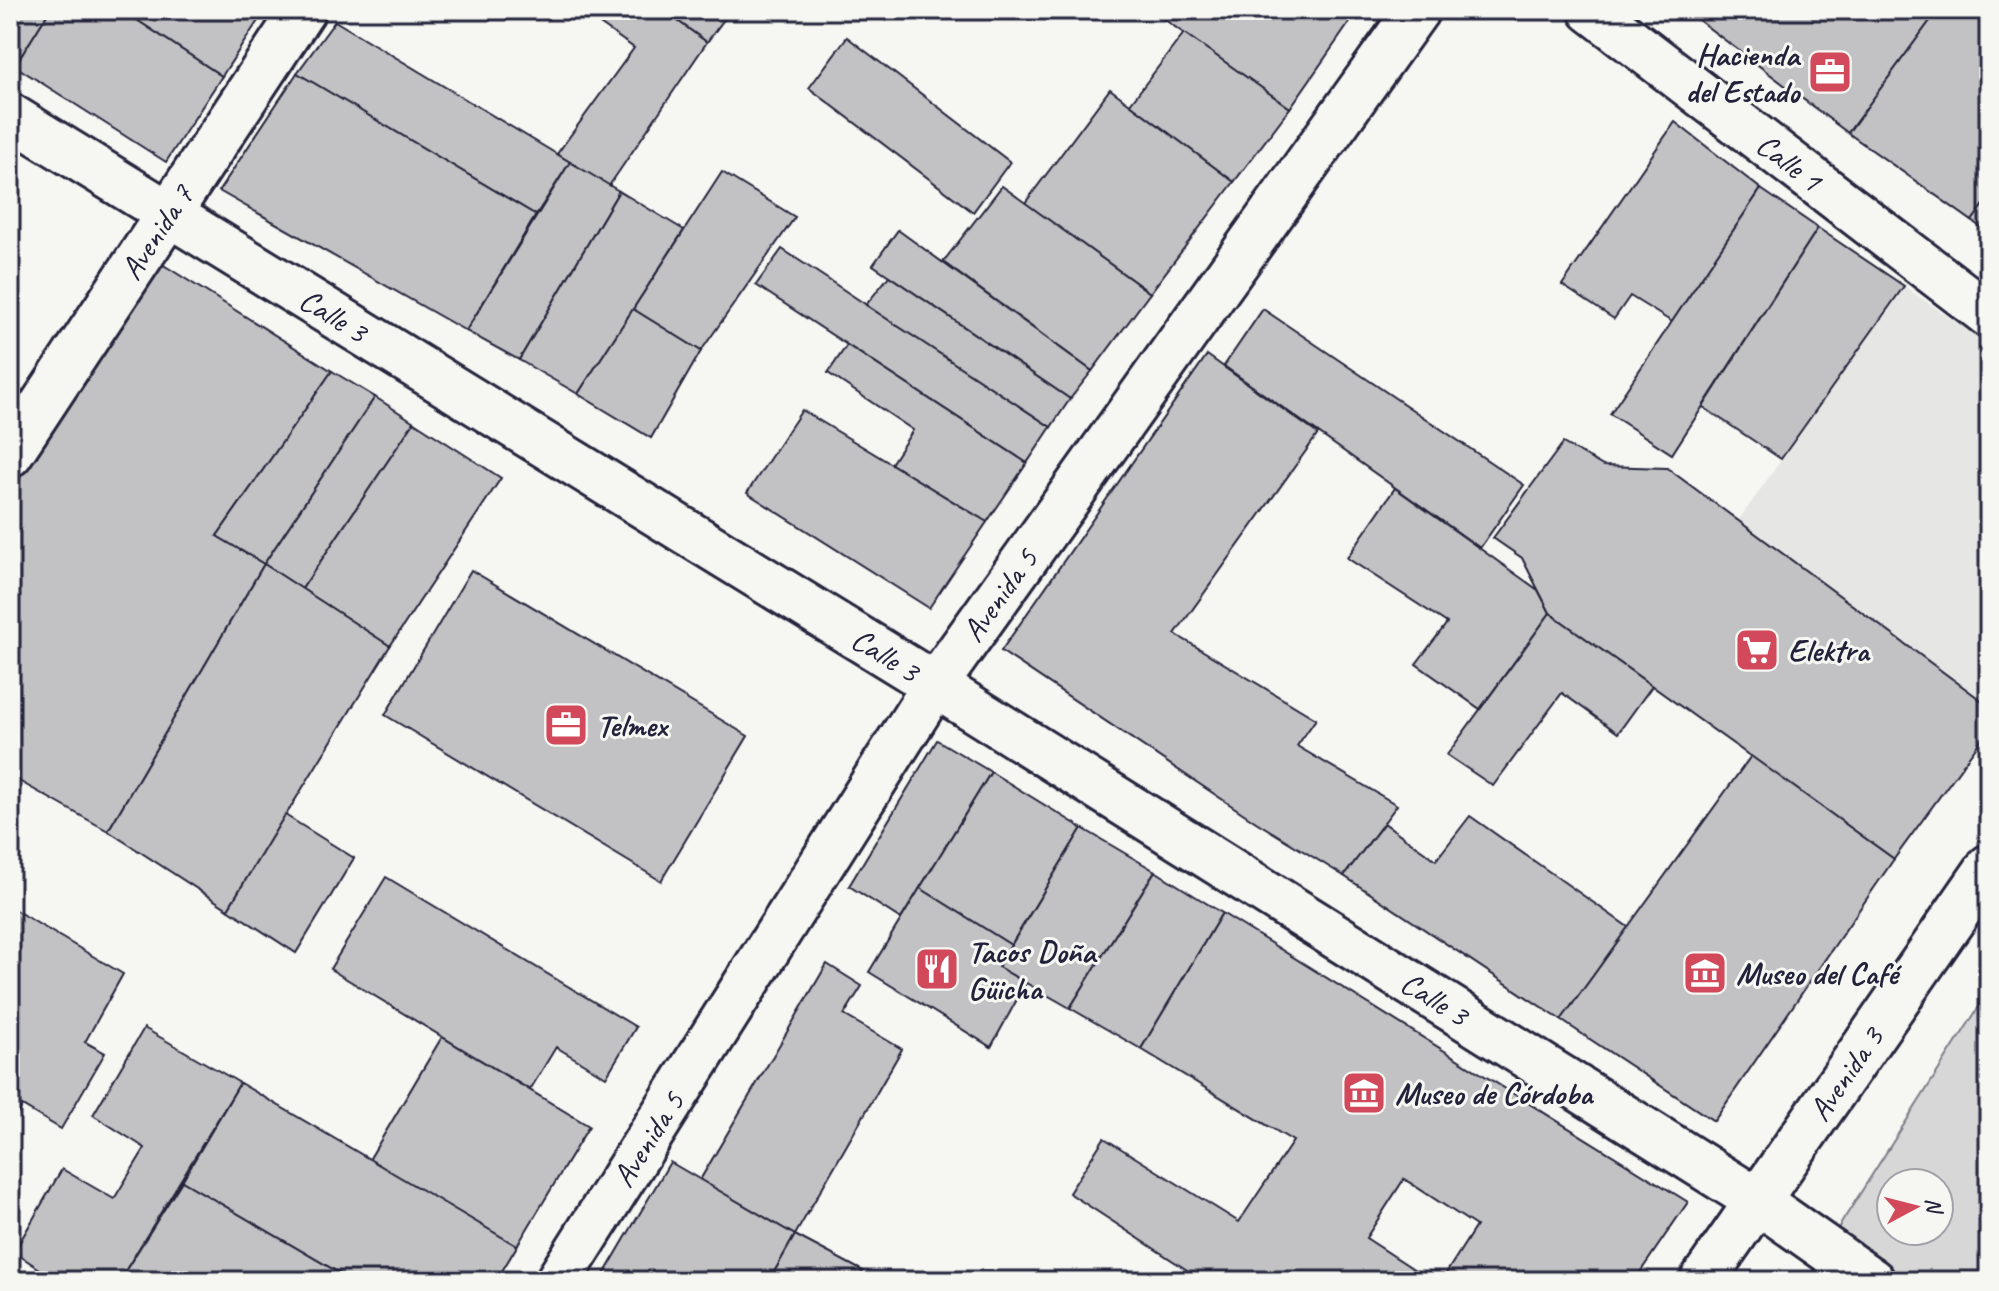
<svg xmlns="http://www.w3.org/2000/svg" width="1999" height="1291" font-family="Caveat,sans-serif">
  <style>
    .built { fill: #e6e6e4 }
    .green { fill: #d7d7d7; stroke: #7c7c89; stroke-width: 2; fill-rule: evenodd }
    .building { fill: #c2c2c4; stroke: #22223b; stroke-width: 2 }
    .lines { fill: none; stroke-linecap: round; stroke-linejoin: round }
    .pedestrian-casing { stroke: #22223b; stroke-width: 50 }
    .minor-casing { stroke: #22223b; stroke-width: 50 }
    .secondary-casing { stroke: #22223b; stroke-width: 50 }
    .pedestrian { stroke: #f6f6f2; stroke-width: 44 }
    .minor { stroke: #f6f6f2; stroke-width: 44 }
    .secondary { stroke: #f6f6f2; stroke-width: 44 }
    .labels { text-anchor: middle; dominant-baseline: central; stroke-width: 6; stroke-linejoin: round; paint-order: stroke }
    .poi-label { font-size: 32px; font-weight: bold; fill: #22223b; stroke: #f6f6f2; text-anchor: start }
    .street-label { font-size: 32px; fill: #22223b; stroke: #f6f6f2 }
  </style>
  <rect width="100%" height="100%" fill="#f6f6f2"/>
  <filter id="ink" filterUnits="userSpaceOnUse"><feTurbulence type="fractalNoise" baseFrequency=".0125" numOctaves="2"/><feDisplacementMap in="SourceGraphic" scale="16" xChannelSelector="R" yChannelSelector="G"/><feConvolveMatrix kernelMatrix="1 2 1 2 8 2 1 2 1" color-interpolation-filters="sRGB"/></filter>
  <g filter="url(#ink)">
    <!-- built -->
    <path class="built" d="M1904,286l85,59v361l-251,-185z"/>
    <!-- green -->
    <path class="green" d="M1989,991v290h-90l-64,-48zM1891,1183h48v48h-48z"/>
    <!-- building -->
    <g class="building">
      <path d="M10,10h40l-35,56 -5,-3z"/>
      <path d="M50,10h72l100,66 -56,86 -151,-96z"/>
      <path d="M122,10h143l-43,66z"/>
      <path d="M580,10h83l44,32 -98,144 -52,-32 77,-106z"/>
      <path d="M663,10h68l-24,32z"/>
      <path d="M1151,10h182l17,12 -60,86z"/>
      <path d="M1333,10h26l-9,12z"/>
      <path d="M1685,10h253l-90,123z"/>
      <path d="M1938,10h51v188l-17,23 -124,-88z"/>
      <path d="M335,21l235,141 -34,53 -239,-142z"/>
      <path d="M1184,33l106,75 -56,74 -104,-78z"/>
      <path d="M847,37l163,125 -37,50 -164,-124z"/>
      <path d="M297,73l239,142 -70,116 -247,-140z"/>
      <path d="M1110,89l124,93 -84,111 -125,-90z"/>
      <path d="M1675,122l86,67 -89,133 -42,-26 -16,23 -52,-34z"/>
      <path d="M570,162l49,29 -100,169 -53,-29z"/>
      <path d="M722,172l73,45 -94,134 -68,-42z"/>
      <path d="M1002,186l148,107 -58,78 -149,-109z"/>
      <path d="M1761,189l57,39 -146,226 -62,-40z"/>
      <path d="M619,191l65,39 -106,164 -59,-34z"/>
      <path d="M1989,198v35l-17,-12z"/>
      <path d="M1818,228l86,58 -123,173 -78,-52z"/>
      <path d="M898,230l194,141 -22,28 -197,-134z"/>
      <path d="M782,249l269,178 -24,36 -271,-178z"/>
      <path d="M162,264l170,107 -115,165 47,28 -156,267 -98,-55v-283z"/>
      <path d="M889,276l181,123 -19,28 -185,-122z"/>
      <path d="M633,309l68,42 -50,87 -73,-44z"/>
      <path d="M1263,309l261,176 -44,63 -256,-182z"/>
      <path d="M847,345l180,118 -40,59 -96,-58 22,-34 -85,-57z"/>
      <path d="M1207,355l111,79 -143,200 141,85 -19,27 100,59 -53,71 -88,-54 -255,-171z"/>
      <path d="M332,371l43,26 -111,167 -47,-28z"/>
      <path d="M375,397l39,25 -112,167 -38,-25z"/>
      <path d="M802,410l185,112 -58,86 -182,-115z"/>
      <path d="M414,422l87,56 -111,168 -88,-57z"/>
      <path d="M1563,443l40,23 64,2 322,238v23l-95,130 -344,-246 -28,-55 -29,-20z"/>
      <path d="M1395,488l143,102 12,23 -70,96 -64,-45 31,-41 -100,-65z"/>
      <path d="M264,564l126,82 -162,263 -120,-78z"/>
      <path d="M471,570l277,166 -87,145 -276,-166z"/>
      <path d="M1550,613l102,73 -34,47 -56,-40 -69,93 -46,-31z"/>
      <path d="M937,740l54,32 -90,147 -52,-33z"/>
      <path d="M1751,756l143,103 -180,262 -153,-101z"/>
      <path d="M991,772l91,56 -71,117 -91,-57z"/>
      <path d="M285,815l69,43 -58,95 -68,-44z"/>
      <path d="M1470,816l158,111 -67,93 -217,-144 40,-53 52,37z"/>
      <path d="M1082,828l73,43 -85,137 -72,-41z"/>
      <path d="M1155,871l67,42 -81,136 -71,-41z"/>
      <path d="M386,877l250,150 -30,50 -50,-30 -26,43 -200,-121z"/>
      <path d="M920,888l91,57 -13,22 28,16 -35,64 -122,-75z"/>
      <path d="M10,907l113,67 -38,68 20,11 -44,76 -39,-23 -12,21z"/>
      <path d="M1222,913l466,289 -54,79h-193l35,-55 -72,-47 -38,59 66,43h-228l-135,-88 35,-55 135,84 54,-81 -152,-92z"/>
      <path d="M827,964l35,22 -18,29 58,34 -107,186 -95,-55z"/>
      <path d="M144,1028l96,55 -121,198h-61l-44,-29 48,-83 52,30 31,-51 -52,-33z"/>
      <path d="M442,1037l147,89 -72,120 -148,-86z"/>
      <path d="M240,1083l277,163 -21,35h-143l-171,-100z"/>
      <path d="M670,1162l125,73 -26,46h-169z"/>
      <path d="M182,1181l171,100h-234z"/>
      <path d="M795,1235l68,36 -5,10h-89z"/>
    </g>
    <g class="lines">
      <!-- pedestrian casing -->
      <g class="pedestrian-casing">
        <g id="pedestrian">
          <path id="s1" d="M1591,10l398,305"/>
          <path d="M1758,1201l114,80"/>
        </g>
      </g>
      <!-- minor casing -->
      <g class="minor-casing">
        <g id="minor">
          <path id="s2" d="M10,116l925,569 823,516"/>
          <path id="s3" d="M10,454l293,-444"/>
          <path id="s4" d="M558,1281l377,-596 482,-675"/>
        </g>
      </g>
      <!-- secondary casing -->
      <g class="secondary-casing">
        <g id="secondary">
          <path id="s5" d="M1702,1281l287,-414"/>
        </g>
      </g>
      <!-- pedestrian -->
      <use href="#pedestrian" class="pedestrian"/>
      <!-- minor -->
      <use href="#minor" class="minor"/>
      <!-- secondary -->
      <use href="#secondary" class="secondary"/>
    </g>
  </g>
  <!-- icons -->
  <defs>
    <g id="office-square" transform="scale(2.3)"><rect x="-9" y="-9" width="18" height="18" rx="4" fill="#d1495b" stroke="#f6f6f2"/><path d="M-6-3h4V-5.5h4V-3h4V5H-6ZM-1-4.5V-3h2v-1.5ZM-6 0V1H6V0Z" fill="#fff"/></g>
    <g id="supermarket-square" transform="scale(2.3)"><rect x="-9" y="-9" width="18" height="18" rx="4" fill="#d1495b" stroke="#f6f6f2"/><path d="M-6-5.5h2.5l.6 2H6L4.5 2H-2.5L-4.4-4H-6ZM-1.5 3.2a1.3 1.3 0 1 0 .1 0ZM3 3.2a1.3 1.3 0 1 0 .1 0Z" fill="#fff"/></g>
    <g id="restaurant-square" transform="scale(2.3)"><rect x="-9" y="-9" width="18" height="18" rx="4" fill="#d1495b" stroke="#f6f6f2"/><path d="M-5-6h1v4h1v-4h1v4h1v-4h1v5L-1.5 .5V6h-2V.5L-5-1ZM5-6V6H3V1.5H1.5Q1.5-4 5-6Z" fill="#fff"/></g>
    <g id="museum-square" transform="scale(2.3)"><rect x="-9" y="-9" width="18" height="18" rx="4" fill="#d1495b" stroke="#f6f6f2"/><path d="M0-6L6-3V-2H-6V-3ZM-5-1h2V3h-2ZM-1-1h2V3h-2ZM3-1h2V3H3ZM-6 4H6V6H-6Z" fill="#fff"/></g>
  </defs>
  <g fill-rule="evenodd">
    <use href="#office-square" x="1830" y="72"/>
    <use href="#supermarket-square" x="1757" y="650"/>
    <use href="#office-square" x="566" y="725"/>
    <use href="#restaurant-square" x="937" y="969"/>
    <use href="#museum-square" x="1705" y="973"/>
    <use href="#museum-square" x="1364" y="1093"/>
  </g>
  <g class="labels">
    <!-- poi labels -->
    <g class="poi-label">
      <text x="1799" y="54" text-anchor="end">Hacienda<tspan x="1799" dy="37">del Estado</tspan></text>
      <text x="1788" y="650">Elektra</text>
      <text x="597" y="725">Telmex</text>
      <text x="968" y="951">Tacos Doña<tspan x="968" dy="37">Güicha</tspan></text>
      <text x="1736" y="973">Museo del Café</text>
      <text x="1395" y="1093">Museo de Córdoba</text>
    </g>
    <!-- street labels -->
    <g class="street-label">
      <text stroke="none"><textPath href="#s1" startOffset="250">Calle 1</textPath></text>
      <text stroke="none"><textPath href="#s3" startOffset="266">Avenida 7</textPath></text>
      <text stroke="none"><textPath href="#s2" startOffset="380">Calle 3</textPath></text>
      <text stroke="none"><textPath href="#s4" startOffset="816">Avenida 5</textPath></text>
      <text stroke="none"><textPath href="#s2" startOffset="1028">Calle 3</textPath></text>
      <text stroke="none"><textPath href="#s2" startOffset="1676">Calle 3</textPath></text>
      <text stroke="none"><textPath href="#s5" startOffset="252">Avenida 3</textPath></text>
      <text stroke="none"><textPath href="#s4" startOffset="168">Avenida 5</textPath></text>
    </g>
  </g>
  <!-- margin -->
  <rect width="1999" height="1291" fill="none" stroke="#f6f6f2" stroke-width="40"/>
  <rect x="20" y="20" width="1959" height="1251" fill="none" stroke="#22223b" stroke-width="3" filter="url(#ink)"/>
  <!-- north arrow -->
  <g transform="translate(1915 1207) rotate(83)"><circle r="38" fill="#f6f6f2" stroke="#a1a1a9" stroke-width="2"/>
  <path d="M0-6L14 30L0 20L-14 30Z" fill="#d1495b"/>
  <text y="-12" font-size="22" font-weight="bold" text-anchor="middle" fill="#22223b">N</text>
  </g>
</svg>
